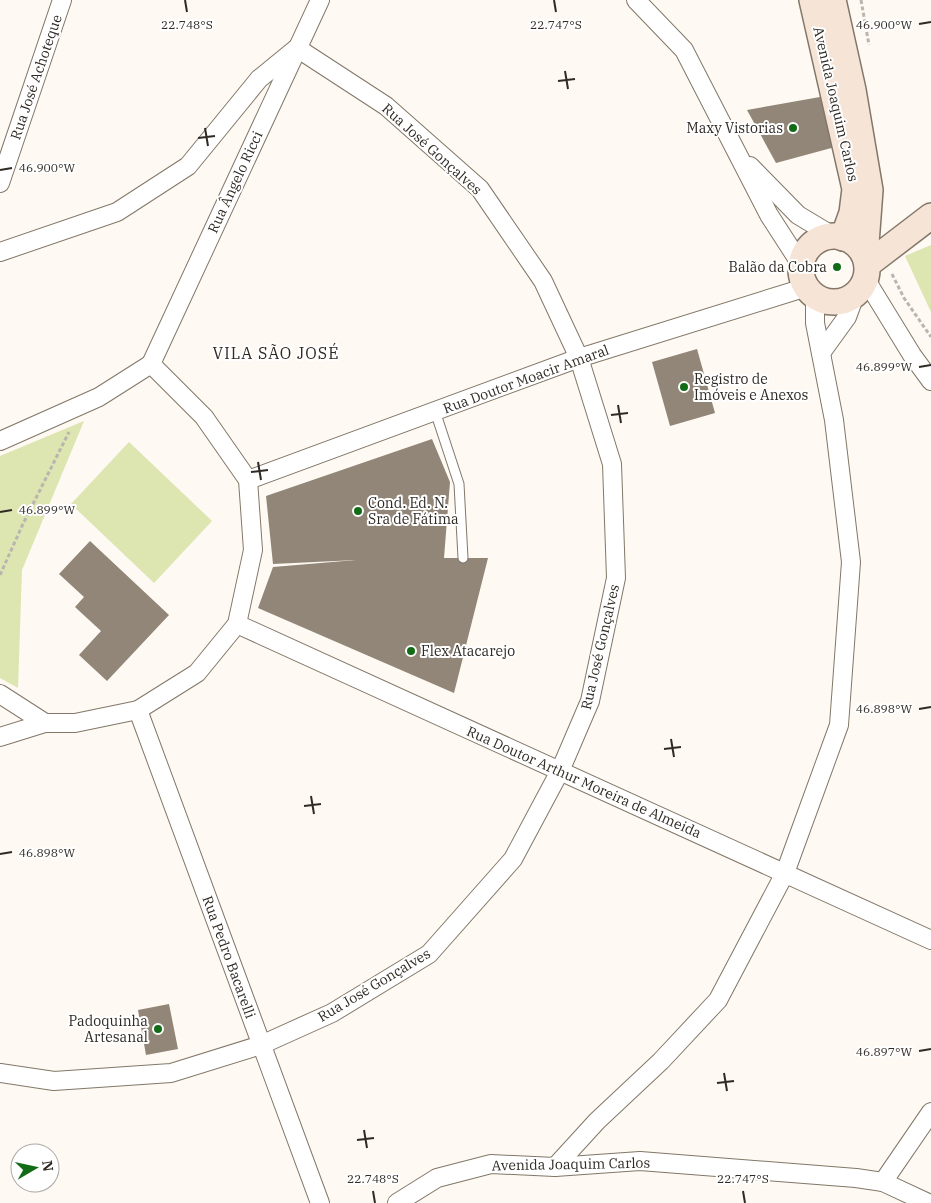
<svg xmlns="http://www.w3.org/2000/svg" width="931" height="1203" font-family="'IBM Plex Serif',serif">
  <style>
    .green { fill: #dde5b0 }
    .building { fill: #918677 }
    .lines { fill: none; stroke-linecap: round; stroke-linejoin: round }
    .lane-casing { stroke: #827768; stroke-width: 11 }
    .street-casing { stroke: #827768; stroke-width: 20 }
    .secondary-casing { stroke: #827768; stroke-width: 28 }
    .path { stroke: #bab5af; stroke-width: 3; stroke-dasharray: 4 2.5; stroke-linecap: butt }
    .lane { stroke: #fff; stroke-width: 9 }
    .street { stroke: #fff; stroke-width: 18 }
    .secondary { stroke: #f6e4d7; stroke-width: 25 }
    .ticks { fill: none; stroke: #2f2a24; stroke-width: 2 }
    .poi-dot { fill: #126c16; stroke: #fff; stroke-width: 2 }
    .labels { text-anchor: middle; dominant-baseline: central; stroke-width: 4; stroke-linejoin: round; paint-order: stroke }
    .street-label { font-size: 14px; fill: #2f2a24; stroke: #fff }
    .poi-label { font-size: 14px; fill: #2f2a24; stroke: #fff; text-anchor: end }
    .quarter-label { font-size: 16px; letter-spacing: 1px; fill: #2f2a24; stroke: #fff }
    .ticks-label { font-size: 12px; text-anchor: middle; fill: #2f2a24; stroke: #fff; stroke-width: 4; stroke-linejoin: round; paint-order: stroke }
  </style>
  <rect width="100%" height="100%" fill="#fef9f2"/>
  <!-- green -->
  <g class="green">
    <path d="M931,245v67l-26,-56z"/>
    <path d="M84,421l-62,149 -4,118 -18,-10v-222z"/>
    <path d="M129,442l83,79 -58,62 -83,-79z"/>
  </g>
  <!-- building -->
  <g class="building">
    <path d="M820,97l15,50 -59,16 -29,-53z"/>
    <path d="M697,349l18,64 -45,13 -18,-64z"/>
    <path d="M432,439l18,43 -6,76h44l-34,135 -196,-85 15,-41 83,-7 -83,4 -7,-68z"/>
    <path d="M90,541l79,74 -62,66 -28,-26 22,-24 -26,-24 9,-10 -25,-23z"/>
    <path d="M169,1004l9,45 -32,6 -8,-45z"/>
  </g>
  <g class="lines">
    <!-- lane casing -->
    <g class="lane-casing">
      <path id="lane" d="M435,411l24,73 4,74"/>
    </g>
    <!-- street casing -->
    <g class="street-casing">
      <g id="street">
        <path d="M636,0l48,50 85,165 33,51"/>
        <path d="M750,166l48,49 35,21"/>
        <path d="M0,183l62,-183"/>
        <path d="M0,252l117,-40 71,-46 71,-87 38,-31 89,58 94,83 63,92 36,77 33,106 4,114 -26,123 -30,70 -47,88 -84,95 -97,59 -71,32 -90,28 -117,8 -54,-8"/>
        <path d="M866,280l46,75 19,26"/>
        <path d="M821,353l26,-36 8,-22"/>
        <path d="M151,364l169,-364"/>
        <path d="M0,441l99,-44 52,-33"/>
        <path d="M248,480l331,-122 228,-71"/>
        <path d="M237,624l694,316"/>
        <path d="M0,694l45,29"/>
        <path d="M138,710l182,493"/>
        <path d="M0,737l45,-14h30l63,-13 59,-37 40,-49 16,-74 -5,-70 -44,-63 -53,-53"/>
        <path d="M555,1167l42,-46 64,-60 57,-61 67,-127 54,-148 12,-163 -17,-142 -19,-97v-27"/>
        <path d="M883,1182l48,-70"/>
        <path d="M397,1203l40,-25 54,-14 64,3 85,-6 216,17 27,4 45,21"/>
      </g>
    </g>
    <!-- secondary casing -->
    <g class="secondary-casing">
      <g id="secondary">
        <path d="M812,0l43,189 -3,24 -9,25"/>
        <path d="M833,0l20,90 17,100 -5,67"/>
        <circle cx="834" cy="269" r="33"/>
        <path d="M867,265l64,-49"/>
      </g>
    </g>
    <!-- path -->
    <g class="path">
      <path d="M861,0l8,45"/>
      <path d="M892,274l12,24 27,39"/>
      <path d="M0,575l22,-49 47,-94"/>
    </g>
    <!-- lane -->
    <use href="#lane" class="lane"/>
    <!-- street -->
    <use href="#street" class="street"/>
    <!-- secondary -->
    <use href="#secondary" class="secondary"/>
  </g>
  <!-- ticks -->
  <path class="ticks" d="M185,0l2,12M554,0l2,12M919,24l12,-2M565,71l3,18M558,81l17,-2M205,128l3,18M198,138l17,-2M0,170l12,-2M919,367l12,-2M618,405l3,18M611,415l17,-2M258,462l3,18M251,472l17,-2M0,512l12,-2M919,709l12,-2M671,739l3,18M664,749l17,-2M311,796l3,18M304,806l17,-2M0,854l12,-2M919,1051l12,-2M724,1073l3,18M717,1083l17,-2M364,1130l3,18M357,1140l17,-2M373,1191l2,12M743,1191l2,12"/>
  <!-- markers -->
  <g class="poi-dot">
    <circle cx="793" cy="128" r="5"/>
    <circle cx="837" cy="267" r="5"/>
    <circle cx="684" cy="387" r="5"/>
    <circle cx="358" cy="511" r="5"/>
    <circle cx="411" cy="651" r="5"/>
    <circle cx="158" cy="1029" r="5"/>
  </g>
  <g class="labels">
    <!-- street labels -->
    <g class="street-label">
      <text transform="translate(36 77) rotate(-71)">Rua José Achoteque</text>
      <text transform="translate(836 104) rotate(77)">Avenida Joaquim Carlos</text>
      <text transform="translate(432 149) rotate(42)">Rua José Gonçalves</text>
      <text transform="translate(235 182) rotate(-65)">Rua Ângelo Ricci</text>
      <text transform="translate(526 379) rotate(-20)">Rua Doutor Moacir Amaral</text>
      <text transform="translate(600 647) rotate(-77)">Rua José Gonçalves</text>
      <text transform="translate(584 782) rotate(24)">Rua Doutor Arthur Moreira de Almeida</text>
      <text transform="translate(229 957) rotate(70)">Rua Pedro Bacarelli</text>
      <text transform="translate(374 985) rotate(-31)">Rua José Gonçalves</text>
      <text transform="translate(571 1164) rotate(-1)">Avenida Joaquim Carlos</text>
    </g>
    <!-- poi labels -->
    <g class="poi-label">
      <text x="783" y="128">Maxy Vistorias</text>
      <text x="827" y="267">Balão da Cobra</text>
      <text x="694" y="379" text-anchor="start">Registro de<tspan x="694" dy="16">Imóveis e Anexos</tspan></text>
      <text x="368" y="503" text-anchor="start">Cond. Ed. N.<tspan x="368" dy="16">Sra de Fátima</tspan></text>
      <text x="421" y="651" text-anchor="start">Flex Atacarejo</text>
      <text x="148" y="1021">Padoquinha<tspan x="148" dy="16">Artesanal</tspan></text>
    </g>
    <!-- quarter labels -->
    <g class="quarter-label">
      <text x="276" y="353">VILA SÃO JOSÉ</text>
    </g>
  </g>
  <g class="ticks-label">
    <text x="884" y="29">46.900°W</text>
    <text x="187" y="29">22.748°S</text>
    <text x="556" y="29">22.747°S</text>
    <text x="47" y="172">46.900°W</text>
    <text x="884" y="371">46.899°W</text>
    <text x="47" y="514">46.899°W</text>
    <text x="884" y="713">46.898°W</text>
    <text x="47" y="857">46.898°W</text>
    <text x="884" y="1056">46.897°W</text>
    <text x="373" y="1183">22.748°S</text>
    <text x="743" y="1183">22.747°S</text>
  </g>
  <!-- north arrow -->
  <g transform="translate(35 1168) rotate(81)"><circle r="24" fill="#ffffff" stroke="#acaaa7"/>
  <path d="M0-4L9 19L0 12L-9 19Z" fill="#126c16"/>
  <text y="-8" font-size="14" font-weight="bold" text-anchor="middle" fill="#2f2a24">N</text>
  </g>
</svg>
